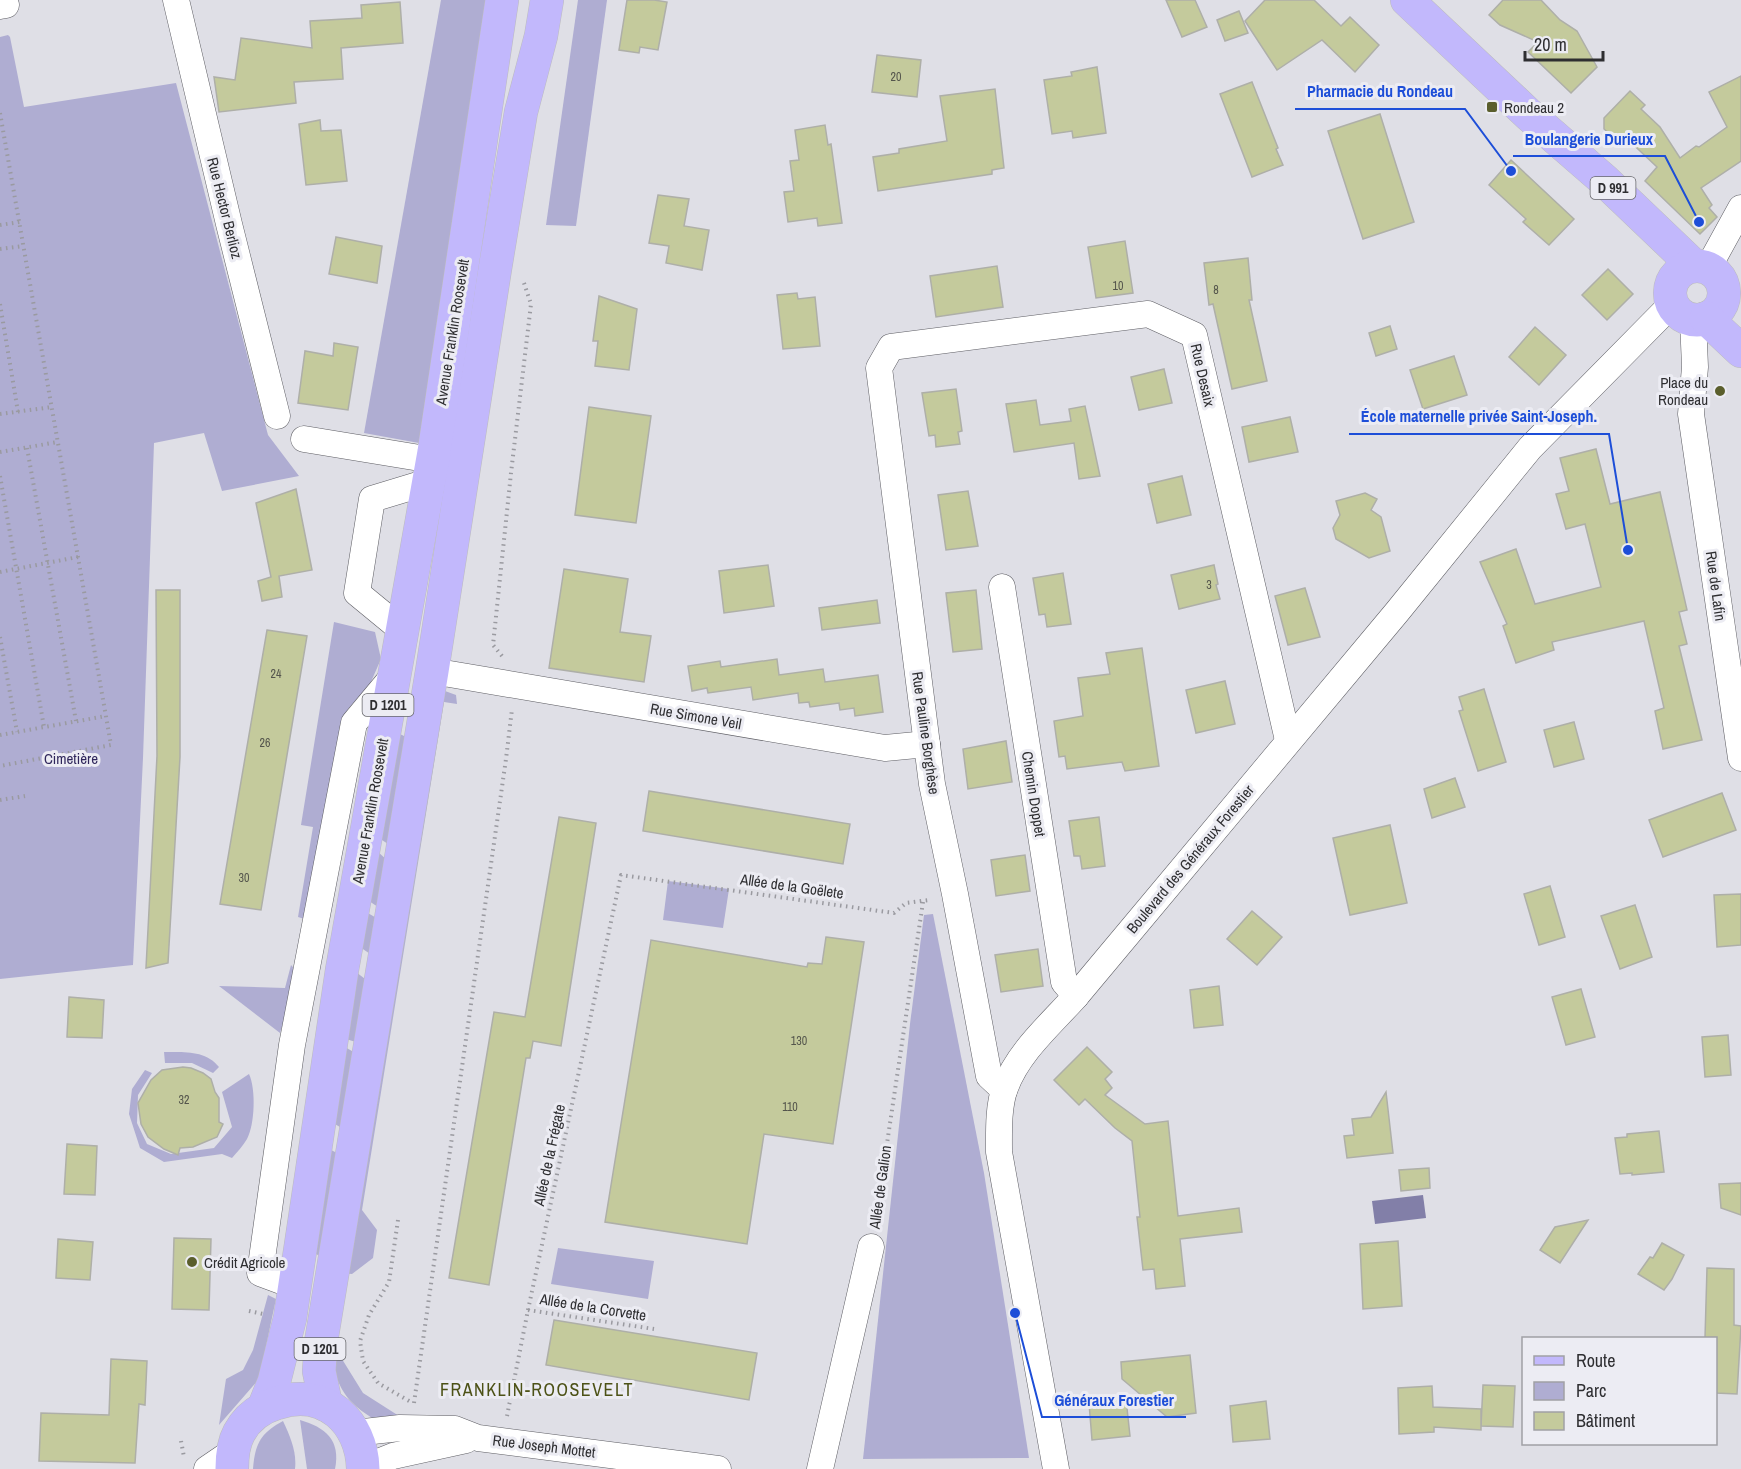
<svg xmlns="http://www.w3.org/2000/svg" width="1741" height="1469" font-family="'Archivo Narrow',sans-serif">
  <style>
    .green { fill: #afadd2 }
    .water { fill: #827fa8 }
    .building { fill: #c4ca9c; stroke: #aeafa8; stroke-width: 1.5 }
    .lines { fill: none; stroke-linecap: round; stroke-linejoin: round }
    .minor-casing { stroke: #5e5e64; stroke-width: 27 }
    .major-casing { stroke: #bcbcbd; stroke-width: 34 }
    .path { stroke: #9a9aa0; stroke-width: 4; stroke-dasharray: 1.5 4.5; stroke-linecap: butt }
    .minor { stroke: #fff; stroke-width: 26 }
    .major { stroke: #c2b8fc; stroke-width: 33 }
    .poi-dot { fill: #5a5e2c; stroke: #ececf3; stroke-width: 2 }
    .labels { text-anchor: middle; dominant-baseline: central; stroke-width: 6; stroke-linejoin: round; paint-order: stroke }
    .number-label { font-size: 12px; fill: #54554c }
    .shield { fill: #ececf3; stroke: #67676b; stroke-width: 1.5 }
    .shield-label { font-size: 14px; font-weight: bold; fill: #2e2e31 }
    .poi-label { font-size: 15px; fill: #2e2e31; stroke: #ececf3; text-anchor: start }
    .street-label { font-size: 15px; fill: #2e2e31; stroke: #ececf3 }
    .park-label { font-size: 15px; fill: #2f265b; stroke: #ececf3 }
    .quarter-label { font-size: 18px; letter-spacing: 1.5px; fill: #4d5217; stroke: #ececf3 }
    .leader { fill: none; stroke: #1d4ed8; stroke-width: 2 }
    .callout-dot { fill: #1d4ed8; stroke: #ececf3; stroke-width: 2 }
    .callout-label { font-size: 16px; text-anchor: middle; font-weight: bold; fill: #1d4ed8; stroke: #ececf3; stroke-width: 6; stroke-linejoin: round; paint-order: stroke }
  </style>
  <rect width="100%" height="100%" fill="#dfdfe6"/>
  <!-- green -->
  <g class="green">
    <path d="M441,0h50l-72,443 -55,-10z"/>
    <path d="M578,0h29l-31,226 -30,-1z"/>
    <path d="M8,35l2,2 14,70 152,-24 92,352 31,41 -77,15 -18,-58 -50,10 -11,315 -10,207 -133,14v-942z"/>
    <path d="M334,622l41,10 6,27 -11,25 -22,25 -40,211 -10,-3 15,-90 -12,-2z"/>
    <path d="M445,691l11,4 1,9 -13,-2 -82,508 15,20 -4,28 -21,16 -11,-1z"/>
    <path d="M398,733l10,5 -17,108 -12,-8z"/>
    <path d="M377,851l11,10 -7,48 -12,-8z"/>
    <path d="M668,881l61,8 -6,39 -60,-8z"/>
    <path d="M366,912l14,8 -7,36 -13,-9z"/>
    <path d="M933,914l51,259 45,285 -166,1 47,-435 14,-109z"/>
    <path d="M291,965l7,8 -18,60 -61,-47 66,2z"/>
    <path d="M356,972l13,10 -10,61 -13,-4z"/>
    <path d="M345,1047l12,7 -10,77 -14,-8z"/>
    <path d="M164,1052c19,0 42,-2 55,15l-6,6 -21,-10h-27z"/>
    <path d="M145,1070l7,3 -14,22 -1,28 10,21 24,10 43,-6 18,-21 -10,-35 27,-18c7,15 6,50 -2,65 -4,7 -10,13 -15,19l-10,-4 -58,8 -24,-14 -11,-34 3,-25z"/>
    <path d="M329,1149l14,7 -18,104 -13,-9z"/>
    <path d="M558,1248l96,13 -6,38 -97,-15z"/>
    <path d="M268,1295l8,4 -17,80 -40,46 7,-46 17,-9 10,-20z"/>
    <path d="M337,1351l26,42 36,23 -22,5c-33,-20 -38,-32 -48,-68z"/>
    <path d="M300,1420c25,7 41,20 35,49h-28z"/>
    <path d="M283,1421c7,15 14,31 12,48h-42c2,-26 8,-36 30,-48z"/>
  </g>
  <!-- water -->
  <path class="water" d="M1423,1195l3,23 -51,6 -3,-23z"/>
  <!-- building -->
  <g class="building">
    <path d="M627,0h27l13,2 -9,48 -18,-3 -1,6 -20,-3z"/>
    <path d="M1166,0h29l12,27 -25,10z"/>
    <path d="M1265,0h49l27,26 9,-9 29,28 -24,27 -33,-32 -45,30 -32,-49z"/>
    <path d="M1503,0h38l19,20 17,11 20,36 -26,26 -43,-41 10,-10 -38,-17 -11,-10z"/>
    <path d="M400,2l3,41 -62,5 2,31 -49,3 2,21 -77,9 -5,-35 21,3 6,-42 71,10 -2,-27 52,-3 -1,-13z"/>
    <path d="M1239,11l9,22 -23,8 -8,-21z"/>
    <path d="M877,55l44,5 -4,37 -45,-5z"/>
    <path d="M1097,67l9,66 -33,5 -1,-7 -20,3 -8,-54 28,-4 -1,-4z"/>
    <path d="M1741,76v85l-40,27 11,17 -3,3 8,9 -17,17 -55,-53 12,-14 -34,-32h-12l-7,-6v-11l26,-27 15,14 -4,4 19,18 20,31 16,-12 3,1 28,-20 -18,-35z"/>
    <path d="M1252,82l26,66 -2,1 7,16 -31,12 -32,-83z"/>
    <path d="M995,89l9,79 -12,2v4l-114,17 -5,-34 26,-4v-4l48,-8 -7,-45z"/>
    <path d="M1380,114l34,108 -51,17 -35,-108z"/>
    <path d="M320,120l1,11 20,-1 6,51 -41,4 -7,-61z"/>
    <path d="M825,125l3,20 3,-1 11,79 -24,3 -1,-8 -29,4 -4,-30 10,-1 -4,-30 9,-1 -4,-30z"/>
    <path d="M1511,160l63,59 -25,26 -26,-23 3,-3 -37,-34z"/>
    <path d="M658,195l31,4 -5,27 25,4 -7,40 -36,-7 3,-17 -20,-3z"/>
    <path d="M336,237l46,9 -5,37 -48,-9z"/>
    <path d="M1125,241l8,52 -37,5 -8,-51z"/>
    <path d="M1248,258l4,42h-3l18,81 -35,8 -19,-85 -4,1 -5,-42z"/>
    <path d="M997,266l6,41 -67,10 -6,-41z"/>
    <path d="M1608,269l25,25 -26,26 -25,-25z"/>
    <path d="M797,293l1,6 17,-2 5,49 -37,3 -6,-54z"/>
    <path d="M599,296l38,13 -8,61 -34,-4 3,-25h-5z"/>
    <path d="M1390,326l7,23 -21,7 -7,-23z"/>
    <path d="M1535,327l31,28 -27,30 -30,-28z"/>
    <path d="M334,343l24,4 -10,63 -50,-7 7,-52 28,5z"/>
    <path d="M1454,356l13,39 -44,14 -13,-39z"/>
    <path d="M1164,369l8,34 -33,7 -8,-33z"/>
    <path d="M956,389l6,42 -4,1 2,12 -24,3 -1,-12 -6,1 -7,-43z"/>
    <path d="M1036,400l4,25 31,-4 -2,-12 16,-3 15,70 -21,3 -5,-36 -60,9 -8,-48z"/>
    <path d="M589,407l62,9 -15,107 -61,-8z"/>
    <path d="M1290,417l8,35 -49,10 -7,-35z"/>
    <path d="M1596,449l14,55 50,-12 27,118 -8,2 8,32 -8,2 23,94 -39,9 -8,-38 9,-3 -20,-87 -92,21 2,8 -38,13 -13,-37 4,-2 -27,-62 36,-13 19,55 66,-17 -16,-63 -19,5 -10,-35 13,-3 -9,-33z"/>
    <path d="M1182,476l9,39 -34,8 -9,-39z"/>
    <path d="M296,489l16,81 -33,6 3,21 -20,4 -4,-20 13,-4 -15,-74z"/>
    <path d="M968,491l10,55 -32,4 -8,-55z"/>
    <path d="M1365,493l12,6 -6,11 10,7 9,34 -21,7 -33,-19 -3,-11 7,-13 -4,-14z"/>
    <path d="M768,565l6,41 -50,7 -5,-42z"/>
    <path d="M1214,565l4,19 -2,1 4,14 -41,10 -8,-34z"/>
    <path d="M564,569l64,10 -8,53 31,4 -7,46 -95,-14z"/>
    <path d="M1063,573l8,51 -24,3 -2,-13 -6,1 -6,-37z"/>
    <path d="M1305,588l15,49 -32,8 -13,-49z"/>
    <path d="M156,590h24v167l-12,206 -22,5 11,-212z"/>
    <path d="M976,590l6,59 -29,3 -7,-59z"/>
    <path d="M877,600l3,23 -58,7 -3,-22z"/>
    <path d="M267,630l40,6 -46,274 -41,-6z"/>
    <path d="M1142,648l17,118 -34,5 -3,-9 -55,7 -2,-13 -6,1 -5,-36 29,-5 -5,-38 32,-4 -4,-21z"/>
    <path d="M777,659l2,16 44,-6 2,13 53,-7 5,37 -28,4 -1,-8 -14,2 -1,-7 -29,4 -1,-5 -10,1 -1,-10 -45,7 -2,-13 -43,6 -1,-5 -15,3 -4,-25 32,-5 1,6z"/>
    <path d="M1225,681l10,43 -39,9 -10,-43z"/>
    <path d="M1484,689l22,73 -28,9 -19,-60 4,-1 -4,-13z"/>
    <path d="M1574,722l10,37 -30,8 -10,-37z"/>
    <path d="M1006,741l6,41 -44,7 -5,-40z"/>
    <path d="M1455,778l10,29 -33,11 -8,-29z"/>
    <path d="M649,791l201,33 -7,40 -200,-33z"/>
    <path d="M1722,793l14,37 -73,27 -14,-37z"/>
    <path d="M559,817l37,6 -35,223 -28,-5 -3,17h-4l-37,227 -40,-7 45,-266 31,5z"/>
    <path d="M1099,817l6,49 -23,3 -2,-13h-6l-5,-35z"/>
    <path d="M1390,825l17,78 -57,12 -17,-77z"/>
    <path d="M1025,855l5,36 -34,5 -5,-36z"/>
    <path d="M1550,886l15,51 -26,8 -15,-51z"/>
    <path d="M1741,894v51l-24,2 -3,-52z"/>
    <path d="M1635,905l17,52 -32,12 -19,-53z"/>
    <path d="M1252,911l30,26 -25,28 -30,-26z"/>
    <path d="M826,937l38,5 -31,202 -69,-10 -17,110 -142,-22 46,-282 156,27 1,-4 14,1z"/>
    <path d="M1038,949l5,37 -42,6 -6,-37z"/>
    <path d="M1219,986l4,39 -29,3 -4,-38z"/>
    <path d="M1581,989l14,48 -29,8 -14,-48z"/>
    <path d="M69,997l35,3 -2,38 -35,-1z"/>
    <path d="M1728,1035l3,40 -26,2 -3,-40z"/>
    <path d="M1087,1047l25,25 -7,7 7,9 -7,7 40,29 23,-3 10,95 61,-8 3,24 -62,7 5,47 -29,3 -2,-20 -11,1 -6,-53h3l-8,-76 -17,-13 -30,-29 -6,6 -25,-25z"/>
    <path d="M183,1067l8,1 12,5 8,6 4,13 4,6v24l4,2 -6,13 -24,10 -13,1 -2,7 -14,-6 -16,-12 -7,-13 -3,-21 13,-23 11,-10z"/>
    <path d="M1386,1092l7,61 -46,5 -3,-22 10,-1 -2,-16 19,-2z"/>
    <path d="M1659,1131l5,41 -32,3v-2l-12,1 -5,-36 12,-1v-3z"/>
    <path d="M67,1144l30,2 -2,49 -31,-1z"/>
    <path d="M1429,1168l1,20 -29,3 -2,-21z"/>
    <path d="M1741,1183v32l-20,-7 -2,-24z"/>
    <path d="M1588,1220l-28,43 -20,-13 15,-23z"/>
    <path d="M174,1238l37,1 -2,71 -37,-1z"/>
    <path d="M58,1239l35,3 -3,38 -34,-2z"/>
    <path d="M1398,1241l4,65 -39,3 -3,-65z"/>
    <path d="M1662,1243l22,12 -12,24 -8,11 -26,-16 12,-17 3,1z"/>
    <path d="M1707,1268l27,1v56l7,1 -4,68 -21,-1v-55h-11z"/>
    <path d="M554,1320l203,33 -8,47 -203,-35z"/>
    <path d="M1190,1355l6,58 -29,4 -45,-38 -1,-17z"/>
    <path d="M111,1359l36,2 -2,44 -6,-1 -4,59 -96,-2 2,-48 68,2z"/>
    <path d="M1483,1385l32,1 -2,41 -32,-1z"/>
    <path d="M1432,1386l1,21 48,2v21l-47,-3v5l-35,2 -1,-46z"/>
    <path d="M1126,1399l4,37 -38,4 -3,-37z"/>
    <path d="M1266,1401l4,38 -37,3 -3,-36z"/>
  </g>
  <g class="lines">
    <!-- minor casing -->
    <g class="minor-casing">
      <g id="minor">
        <path d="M176,0l53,224 48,192"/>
        <path d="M0,6l6,-1"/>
        <path d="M1708,268l33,-60"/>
        <path d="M1693,319l2,48 -4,47 50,344"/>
        <path d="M304,439l128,21"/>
        <path d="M1002,587l62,395 12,14"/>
        <path d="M402,630l-45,-37 15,-94 56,-17"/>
        <path d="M432,671l453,77 42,-4"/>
        <path d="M1004,1090l-15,-14 -34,-182 -23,-110 -53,-416 12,-21 257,-33 46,21 94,405"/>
        <path d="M295,1286l-35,-13 32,-228 62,-322 40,-48"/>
        <path d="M355,1433l45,-5 55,1 23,9 240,31"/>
        <path d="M363,1468l30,-12 73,-16"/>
        <path d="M207,1469l25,-17"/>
        <path d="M820,1469l51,-222"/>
        <path d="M1056,1469l-57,-317c0,-19 -1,-46 6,-64 13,-36 46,-64 71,-92l321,-384 133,-164 142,-144"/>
      </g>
    </g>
    <!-- major casing -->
    <g class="major-casing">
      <g id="major">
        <path d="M1407,0l121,114 76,66 90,86"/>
        <circle cx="1697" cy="293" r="27"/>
        <path d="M1706,318l35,33"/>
        <path d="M326,1405l-7,-34 2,-29 111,-671 63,-402 26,-157 20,-76 6,-36"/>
        <path d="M264,1407l10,-25 16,-64 52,-348 92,-518 68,-452"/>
        <path d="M232,1469c0,-12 1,-25 7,-36 8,-15 21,-25 38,-30 48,-16 85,19 86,66"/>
      </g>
    </g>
    <!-- path -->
    <g class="path">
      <path d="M0,113l111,632 -111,21"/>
      <path d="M0,225l20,-3"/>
      <path d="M0,249l23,-3"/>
      <path d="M0,304l18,108"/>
      <path d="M0,414l52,-7"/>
      <path d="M27,448l49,273"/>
      <path d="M0,452l58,-10"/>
      <path d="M0,476l44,251"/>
      <path d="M0,572l78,-15"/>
      <path d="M0,637l17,95"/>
      <path d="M502,656l-9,-11 18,-172 20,-169 -7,-21"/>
      <path d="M0,735l106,-19"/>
      <path d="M0,800l25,-4"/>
      <path d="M398,1220l-9,62 -20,33 -9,26 3,20 15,22 33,19"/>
      <path d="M875,1224l48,-322"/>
      <path d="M528,1310l126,19"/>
      <path d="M249,1311l14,3"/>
      <path d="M414,1403l92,-644 6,-50"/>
      <path d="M507,1416l21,-106 93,-435 273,38 12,-10 24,-3"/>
      <path d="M181,1441l3,16"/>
    </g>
    <!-- minor -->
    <use href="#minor" class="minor"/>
    <!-- major -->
    <use href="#major" class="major"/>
  </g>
  <!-- markers -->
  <g class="poi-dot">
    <rect x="1486" y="101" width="12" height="12" rx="3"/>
    <circle cx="1720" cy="391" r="6"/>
    <circle cx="192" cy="1262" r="6"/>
  </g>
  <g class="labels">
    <!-- number labels -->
    <g class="number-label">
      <text x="896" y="77">20</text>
      <text x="1118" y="286">10</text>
      <text x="1216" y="290">8</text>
      <text x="1209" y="585">3</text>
      <text x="276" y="674">24</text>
      <text x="265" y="743">26</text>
      <text x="244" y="878">30</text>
      <text x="799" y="1041">130</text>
      <text x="184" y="1100">32</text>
      <text x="790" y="1107">110</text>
    </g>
    <!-- shield labels -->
    <g class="shield">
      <rect x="1590.5" y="177" width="45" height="22" rx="4.5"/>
      <rect x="362.5" y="694" width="51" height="22" rx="4.5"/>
      <rect x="294.5" y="1338" width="51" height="22" rx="4.5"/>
    </g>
    <g class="shield-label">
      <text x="1613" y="188">D 991</text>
      <text x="388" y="705">D 1201</text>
      <text x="320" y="1349">D 1201</text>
    </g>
    <!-- poi labels -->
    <g class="poi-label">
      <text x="1504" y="107">Rondeau 2</text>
      <text x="1708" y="382" text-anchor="end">Place du<tspan x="1708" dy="17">Rondeau</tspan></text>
      <text x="204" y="1262">Crédit Agricole</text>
    </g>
    <!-- street labels -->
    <g class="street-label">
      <text transform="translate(225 208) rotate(76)">Rue Hector Berlioz</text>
      <text transform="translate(452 332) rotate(-81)">Avenue Franklin Roosevelt</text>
      <text transform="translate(1203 375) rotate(77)">Rue Desaix</text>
      <text transform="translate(1716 586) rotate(82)">Rue de Lafin</text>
      <text transform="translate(696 716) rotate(10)">Rue Simone Veil</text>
      <text transform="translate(926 733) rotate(82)">Rue Pauline Borghèse</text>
      <text transform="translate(1034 794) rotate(81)">Chemin Doppet</text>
      <text transform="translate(370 811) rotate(-80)">Avenue Franklin Roosevelt</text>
      <text transform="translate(1190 859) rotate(-50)">Boulevard des Généraux Forestier</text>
      <text transform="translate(792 886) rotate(8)">Allée de la Goëlete</text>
      <text transform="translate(549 1155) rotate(-78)">Allée de la Frégate</text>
      <text transform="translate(880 1187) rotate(-82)">Allée de Galion</text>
      <text transform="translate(593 1307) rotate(9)">Allée de la Corvette</text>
      <text transform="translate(544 1446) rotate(7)">Rue Joseph Mottet</text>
    </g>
    <!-- park labels -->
    <g class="park-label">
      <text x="71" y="758">Cimetière</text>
    </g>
    <!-- quarter labels -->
    <g class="quarter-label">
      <text x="537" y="1389">FRANKLIN-ROOSEVELT</text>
    </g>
  </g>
  <!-- callouts -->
  <path class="leader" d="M1511 171L1465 109H1295M1699 222L1665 156H1513M1628 550L1609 434H1349M1015 1313L1042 1417H1186"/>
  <g class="callout-dot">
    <circle cx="1511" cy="171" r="6"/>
    <circle cx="1699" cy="222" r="6"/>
    <circle cx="1628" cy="550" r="6"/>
    <circle cx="1015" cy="1313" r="6"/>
  </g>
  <g class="callout-label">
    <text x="1380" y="97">Pharmacie du Rondeau</text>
    <text x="1589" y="145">Boulangerie Durieux</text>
    <text x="1479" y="422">École maternelle privée Saint-Joseph.</text>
    <text x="1114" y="1406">Généraux Forestier</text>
  </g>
  <!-- legend -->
  <rect x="1522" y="1337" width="195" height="108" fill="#ececf3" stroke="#a0a0a5" stroke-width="1.5"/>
  <rect x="1534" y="1356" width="30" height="9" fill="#c2b8fc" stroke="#a0a0a5" stroke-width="1.5"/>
  <text x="1576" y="1367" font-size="18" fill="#2e2e31">Route</text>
  <rect x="1534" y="1382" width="30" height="18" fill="#afadd2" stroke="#a0a0a5" stroke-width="1.5"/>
  <text x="1576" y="1397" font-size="18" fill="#2e2e31">Parc</text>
  <rect x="1534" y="1412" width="30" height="18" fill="#c4ca9c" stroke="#a0a0a5" stroke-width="1.5"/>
  <text x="1576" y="1427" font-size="18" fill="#2e2e31">Bâtiment</text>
  <!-- scale -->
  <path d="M1525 51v9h78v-9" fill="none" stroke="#2e2e31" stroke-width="3"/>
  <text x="1534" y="51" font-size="18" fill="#2e2e31" stroke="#ececf3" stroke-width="4.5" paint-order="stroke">20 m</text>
</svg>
